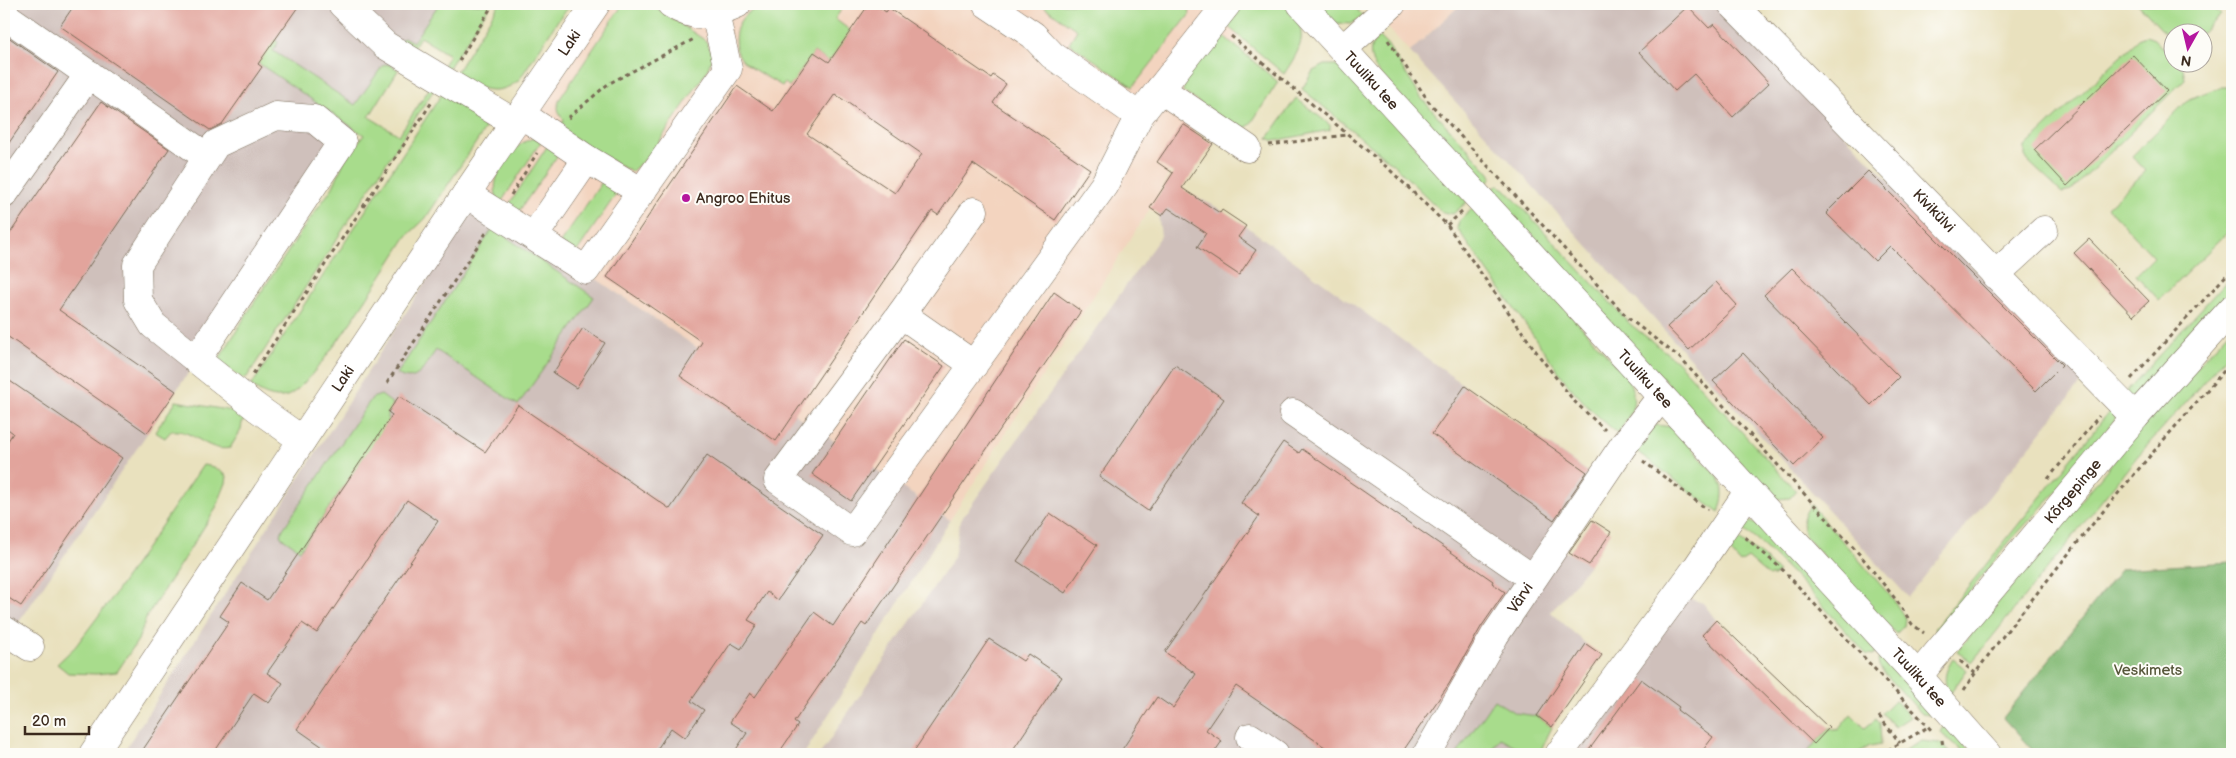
<svg xmlns="http://www.w3.org/2000/svg" width="2236" height="758" font-family="'Balsamiq Sans',sans-serif">
  <style>
    .built { fill: #f3d4bf }
    .industrial { fill: #cfc0bb }
    .green { fill: #a8dc8c; stroke: #728355 }
    .forest { fill: #86bc78; stroke: #60734b }
    .building { fill: #e2a49c; fill-rule: evenodd }
    .lines { fill: none; stroke-linecap: round; stroke-linejoin: round }
    .minor-casing { stroke: #786a56; stroke-width: 29 }
    .path { stroke: #786a56; stroke-width: 3; stroke-dasharray: 4 4; stroke-linecap: butt }
    .minor { stroke: #fff; stroke-width: 28 }
    .poi-dot { fill: #b5179e; stroke: #fdfcf7; stroke-width: 2 }
    .labels { text-anchor: middle; dominant-baseline: central; stroke-width: 4; stroke-linejoin: round; paint-order: stroke }
    .street-label { font-size: 15px; fill: #3b2a1e; stroke: #fdfcf7 }
    .poi-label { font-size: 15px; fill: #3b2a1e; stroke: #fdfcf7; text-anchor: start }
    .park-label { font-size: 15px; fill: #56563a; stroke: #fdfcf7 }
  </style>
  <rect width="100%" height="100%" fill="#fdfcf7"/>
  <filter id="ink" filterUnits="userSpaceOnUse"><feTurbulence type="fractalNoise" baseFrequency=".02" numOctaves="2"/><feDisplacementMap in="SourceGraphic" scale="10" xChannelSelector="R" yChannelSelector="G"/><feConvolveMatrix kernelMatrix="1 2 1 2 8 2 1 2 1" color-interpolation-filters="sRGB"/></filter>
  <filter id="wash" filterUnits="userSpaceOnUse"><feTurbulence type="fractalNoise" baseFrequency=".0096" numOctaves="4" result="noise"/><feDisplacementMap in="SourceGraphic" scale="20" xChannelSelector="R" yChannelSelector="G"/><feGaussianBlur stdDeviation="1.12" result="paint"/><feColorMatrix in="noise" values="0 0 0 0 0 0 0 0 0 0 0 0 0 0 0 0 0 1.4 0 .05"/><feComposite in="paint" operator="in"/></filter>
  <g filter="url(#wash)">
    <rect width="100%" height="100%" fill="#e9e1be"/>
    <!-- built -->
    <g class="built">
      <path d="M610,4h644l-98,195 -206,321 -471,-321z"/>
      <path d="M1366,4h95l-51,48z"/>
    </g>
    <!-- industrial -->
    <g class="industrial">
      <path d="M4,4h435l-435,640z"/>
      <path d="M1461,4h256l366,376 -175,217 -498,-545z"/>
      <path d="M1195,196l27,14 24,16 219,160 126,88 -26,77 24,14 -38,47 35,32 -49,72 -22,-3 -21,-13 -37,54h-637l134,-197 6,-36 201,-285 -5,-37 25,17z"/>
      <path d="M479,199l471,321 -146,234h-682z"/>
      <path d="M1688,598l15,5 13,17 113,108 -23,26h-235z"/>
      <path d="M1500,738l30,16h-41z"/>
    </g>
    <!-- green -->
    <g class="green">
      <path d="M171,4h49l58,38 -5,9 82,54 28,-40c6,-2 10,1 15,5l-1,2 -28,45 30,18 32,-49 4,2 -188,289 -5,2 -24,-18 32,-52 53,-80 30,-42 12,-28 19,-24z"/>
      <path d="M439,4h52l-45,68 -5,-3 8,-14 -29,-18 -9,14 -11,-11 5,-2 8,4z"/>
      <path d="M499,4h73l-12,13 -41,63c-23,19 -42,7 -65,-4z"/>
      <path d="M623,4h28l55,37 7,14 -6,16 -57,84 -19,17 -73,-43 6,-9c-6,-6 -7,-11 -5,-20z"/>
      <path d="M780,4h65l-10,15 16,12 -22,31 -15,-10 -24,35 -5,-4 -3,3c-11,-7 -35,-18 -42,-29 -10,-15 -4,-40 13,-47 8,-4 18,-4 27,-6z"/>
      <path d="M1040,4h145l4,4 1,6 -57,73 -64,-44 8,-13z"/>
      <path d="M1240,4h46c24,29 17,41 -2,70l-59,-50z"/>
      <path d="M1318,4h34l11,12 -12,8 -14,-1z"/>
      <path d="M2138,4h72l11,11 -19,17h-28l-1,10z"/>
      <path d="M1219,32l59,50 -28,43 -9,5 -58,-38 2,-15z"/>
      <path d="M1379,36l8,8 35,55 68,74 2,4 -7,9 -110,-118c-6,-14 -7,-21 4,-32z"/>
      <path d="M2146,36l8,3 19,20 1,3 3,1 6,5 2,11 -114,112 -9,2 -34,-32 -3,-5v-9l115,-109z"/>
      <path d="M1325,65h10l8,3 124,134 -14,12 -11,-2 -48,-47 -92,-76 11,-18z"/>
      <path d="M2220,87h12v141l-73,72 -23,-25 18,-18 -47,-50 39,-36 -14,-15 57,-57z"/>
      <path d="M443,92l40,24 2,13 -60,90 -18,17c-20,30 -93,151 -120,160 -13,4 -26,-3 -36,-10z"/>
      <path d="M1296,98l34,27v5l-56,11 -6,-3z"/>
      <path d="M534,138l8,2 -42,64c-16,-22 11,-61 34,-66z"/>
      <path d="M550,142l10,10 -43,62 -11,-5z"/>
      <path d="M604,179l15,11 -43,63 -16,-10z"/>
      <path d="M1498,185l7,4 125,135 47,37 119,130 -6,7 -13,1 -6,-3 -281,-305z"/>
      <path d="M1473,208l154,169c13,26 5,34 -9,57l-29,-26 -23,-26 -109,-154 2,-7z"/>
      <path d="M493,228l101,69 -76,108 -82,-55c-10,14 -18,37 -39,24z"/>
      <path d="M2232,275v18l-91,100 -8,4 -10,-2z"/>
      <path d="M2232,328v22l-96,108 -164,204 -15,-10 188,-229z"/>
      <path d="M381,395l12,9 -5,8v10l-88,128 -20,-14 3,-7 89,-131z"/>
      <path d="M176,401l73,13 -7,9 -1,7 -11,18c-23,5 -37,-20 -59,-17l-6,7 -10,-6z"/>
      <path d="M2113,407l3,6v5l-45,58 -61,65 -73,92 -3,-4z"/>
      <path d="M1657,425l15,2 46,50c8,12 5,22 1,36l-84,-63 17,-22z"/>
      <path d="M203,465l11,2 13,9 -1,7 -11,27 -68,106 -9,24 -21,32 -21,2 -28,-1 -11,-9 18,-17 37,-49z"/>
      <path d="M1811,505l82,94 12,19 -1,8 -8,8 -91,-98c-5,-13 -3,-20 6,-31z"/>
      <path d="M1751,522l15,7 111,121 -4,5 -7,-1c-40,-45 -79,-91 -127,-128z"/>
      <path d="M1732,535l31,22 15,15 -4,4h-5l-21,-18 -8,5 -13,-15 1,-7z"/>
      <path d="M1883,656l51,55 -5,4 -7,-1 -43,-47 -1,-7z"/>
      <path d="M1953,659l14,11 -17,24c-8,-13 -5,-23 3,-35z"/>
      <path d="M1494,700l21,13 22,3 15,11 -13,27h-9l-30,-16 -11,16h-32z"/>
      <path d="M1895,700l15,17 -15,10 -13,-14z"/>
      <path d="M1851,714l14,14 11,-9 4,5 1,20 -11,2 -14,8h-50l23,-26 9,2z"/>
      <path d="M1945,725l28,29h-7l-22,-18 -3,-4z"/>
      <path d="M1922,741l18,2 12,11h-54z"/>
    </g>
    <!-- forest -->
    <path class="forest" d="M2232,562v192h-196l-33,-36 118,-149z"/>
    <g id="blocks">
      <!-- building -->
      <g class="building">
        <path d="M75,4h225l-42,60 4,3 -40,57 -12,6 -150,-104z"/>
        <path d="M869,4h5l12,8 3,-4 102,70 2,-3 13,9 -13,19 97,66 -35,51 -82,-56 -35,51 -6,-4 -156,230 -96,-65 22,-34 -95,-65 130,-191 36,25 41,-59 15,10zM835,94l87,60 -27,39 -88,-59z"/>
        <path d="M1688,6l21,22 5,-4 55,59 -36,34 -39,-43 -19,17 -36,-39z"/>
        <path d="M4,34l54,38 -54,78z"/>
        <path d="M2133,55l34,36 -100,95 -33,-36z"/>
        <path d="M101,102l68,47 -110,161 117,81 -29,42 -143,-99v-92z"/>
        <path d="M1183,124l30,20 -31,44 38,25 2,-3 24,16 -8,11 18,13 -17,25 -42,-28 9,-14 -38,-25 -6,8 -12,-8 23,-35 -16,-11z"/>
        <path d="M1868,171l194,194 -26,26 -146,-145 -15,15 -49,-48z"/>
        <path d="M2089,239l60,62 -16,15 -59,-63z"/>
        <path d="M1792,268l107,109 -28,28 -107,-110z"/>
        <path d="M1716,282l21,23 -48,45 -22,-23z"/>
        <path d="M1054,292l27,19 -215,315 -4,-3 -68,99 4,3 -20,29h-45l14,-21 -17,-11 20,-29 5,4 59,-85 19,14z"/>
        <path d="M583,328l22,15 -29,45 -23,-15z"/>
        <path d="M904,339l40,27 -93,135 -39,-27z"/>
        <path d="M1743,353l80,85 -29,28 -81,-85z"/>
        <path d="M1175,365l49,34 -76,112 -49,-34z"/>
        <path d="M4,377l118,81 -101,148 -17,-11v-148l9,-14 -9,-7z"/>
        <path d="M1465,386l122,86 -33,48 -122,-86z"/>
        <path d="M399,396l86,56 33,-47 152,104 37,-54 116,80 -45,65 -11,-8 -19,28 9,5 -16,24 -10,-6 -40,58 13,9 -19,28 -14,-10 -17,26h-321l-36,-25 141,-208 -31,-21 -90,133 -15,-10 -35,50 16,10 -14,20 -15,-10 -41,61h-73l89,-132 -9,-6 22,-33 25,17 125,-185 -4,-3z"/>
        <path d="M1283,442l16,11 3,-4 191,132 -1,2 13,9 -24,35 -32,57 -48,70h-66l-99,-68 -30,44 16,11 -9,13h-94l38,-57 16,11 23,-34 -31,-22 94,-136 -18,-13z"/>
        <path d="M1050,513l47,32 -32,48 -48,-32z"/>
        <path d="M1592,520l19,12 -22,33 -20,-12z"/>
        <path d="M1716,620l113,108 -15,16 -112,-109z"/>
        <path d="M989,639l34,22 5,-7 34,23 -52,77h-98z"/>
        <path d="M1586,644l16,11 -50,72 -15,-11z"/>
        <path d="M1641,679l38,28 -2,3 36,27 -13,17h-114z"/>
      </g>
    </g>
  </g>
  <g filter="url(#ink)">
    <use href="#blocks" fill-opacity="0" stroke="#786a56" stroke-width="1"/>
    <g class="lines">
      <!-- minor casing -->
      <g class="minor-casing">
        <g id="minor">
          <path d="M342,4l43,41 130,78"/>
          <path d="M671,4c25,16 39,12 66,0"/>
          <path d="M987,4l46,31 19,20 87,61"/>
          <path id="s1" d="M1301,4l617,672 69,78"/>
          <path id="s2" d="M1732,4c136,137 268,276 403,413"/>
          <path d="M4,15l203,142"/>
          <path d="M1343,49l49,-45"/>
          <path d="M1160,89l87,59"/>
          <path d="M521,114l66,45 55,33"/>
          <path d="M4,194l85,-120"/>
          <path d="M466,194l120,76 142,-201 -13,-55"/>
          <path d="M534,236l53,-77"/>
          <path d="M1995,275l49,-45"/>
          <path d="M901,314l73,-103"/>
          <path d="M196,360l146,-218 -28,-23 -38,-3 -60,28 -79,121 1,35 15,25 104,83 45,32"/>
          <path d="M974,365l-73,-51 -123,166 74,52 252,-347 35,-69 88,-112"/>
          <path d="M1293,413l239,165"/>
          <path d="M4,630l26,17"/>
          <path id="s3" d="M1918,676l217,-259 97,-108"/>
          <path d="M1250,737l25,17"/>
          <path id="s4" d="M93,754l373,-560 130,-190"/>
          <path id="s5" d="M1427,754l68,-119 128,-189 38,-49"/>
          <path d="M1559,754l136,-184 53,-78"/>
        </g>
      </g>
      <!-- path -->
      <g class="path">
        <path d="M1231,36l158,133 58,56 93,132 34,44 31,29"/>
        <path d="M1388,40l41,62 199,216 51,39 182,199 36,45 15,23 12,9"/>
        <path d="M459,61l34,-57"/>
        <path d="M568,118l40,-34 86,-45"/>
        <path d="M1269,145l78,-10"/>
        <path d="M511,195l26,-42"/>
        <path d="M1447,225l15,-13"/>
        <path d="M253,374l179,-272"/>
        <path d="M2131,379l101,-110"/>
        <path d="M387,383l99,-150"/>
        <path d="M1643,461l65,49"/>
        <path d="M2048,479l51,-63"/>
        <path d="M1745,537l39,34 149,161"/>
        <path d="M1960,661l15,12"/>
        <path d="M1964,690c25,-38 54,-73 82,-108 60,-76 122,-148 186,-220"/>
        <path d="M1879,716l21,27"/>
        <path d="M1942,740l2,14"/>
        <path d="M1881,754l47,-27"/>
      </g>
      <!-- minor -->
      <use href="#minor" class="minor"/>
    </g>
  </g>
  <!-- markers -->
  <circle class="poi-dot" cx="686" cy="198" r="5"/>
  <g class="labels">
    <!-- street labels -->
    <g class="street-label">
      <text stroke="none"><textPath href="#s4" startOffset="856">Laki</textPath></text>
      <text stroke="none"><textPath href="#s1" startOffset="104">Tuuliku tee</textPath></text>
      <text stroke="none"><textPath href="#s2" startOffset="289">Kivikülvi</textPath></text>
      <text stroke="none"><textPath href="#s4" startOffset="451">Laki</textPath></text>
      <text stroke="none"><textPath href="#s1" startOffset="509">Tuuliku tee</textPath></text>
      <text stroke="none"><textPath href="#s3" startOffset="241">Kõrgepinge</textPath></text>
      <text stroke="none"><textPath href="#s5" startOffset="182">Värvi</textPath></text>
      <text stroke="none"><textPath href="#s1" startOffset="914">Tuuliku tee</textPath></text>
    </g>
    <!-- poi labels -->
    <g class="poi-label">
      <text x="696" y="198">Angroo Ehitus</text>
    </g>
    <!-- park labels -->
    <g class="park-label">
      <text x="2148" y="670">Veskimets</text>
    </g>
  </g>
  <!-- margin -->
  <rect width="2236" height="758" fill="none" stroke="#fdfcf7" stroke-width="20"/>
  <!-- north arrow -->
  <g transform="translate(2188 48) rotate(188)"><circle r="24" fill="#fdfcf7" stroke="#afa8a0"/>
  <path d="M0-4L9 19L0 12L-9 19Z" fill="#b5179e"/>
  <text y="-8" font-size="14" font-weight="bold" text-anchor="middle" fill="#3b2a1e">N</text>
  </g>
  <!-- scale -->
  <path d="M25 726v8h64v-8" fill="none" stroke="#3b2a1e" stroke-width="2.5"/>
  <text x="32" y="726" font-size="15" fill="#3b2a1e" stroke="#fdfcf7" stroke-width="4" paint-order="stroke">20 m</text>
</svg>
